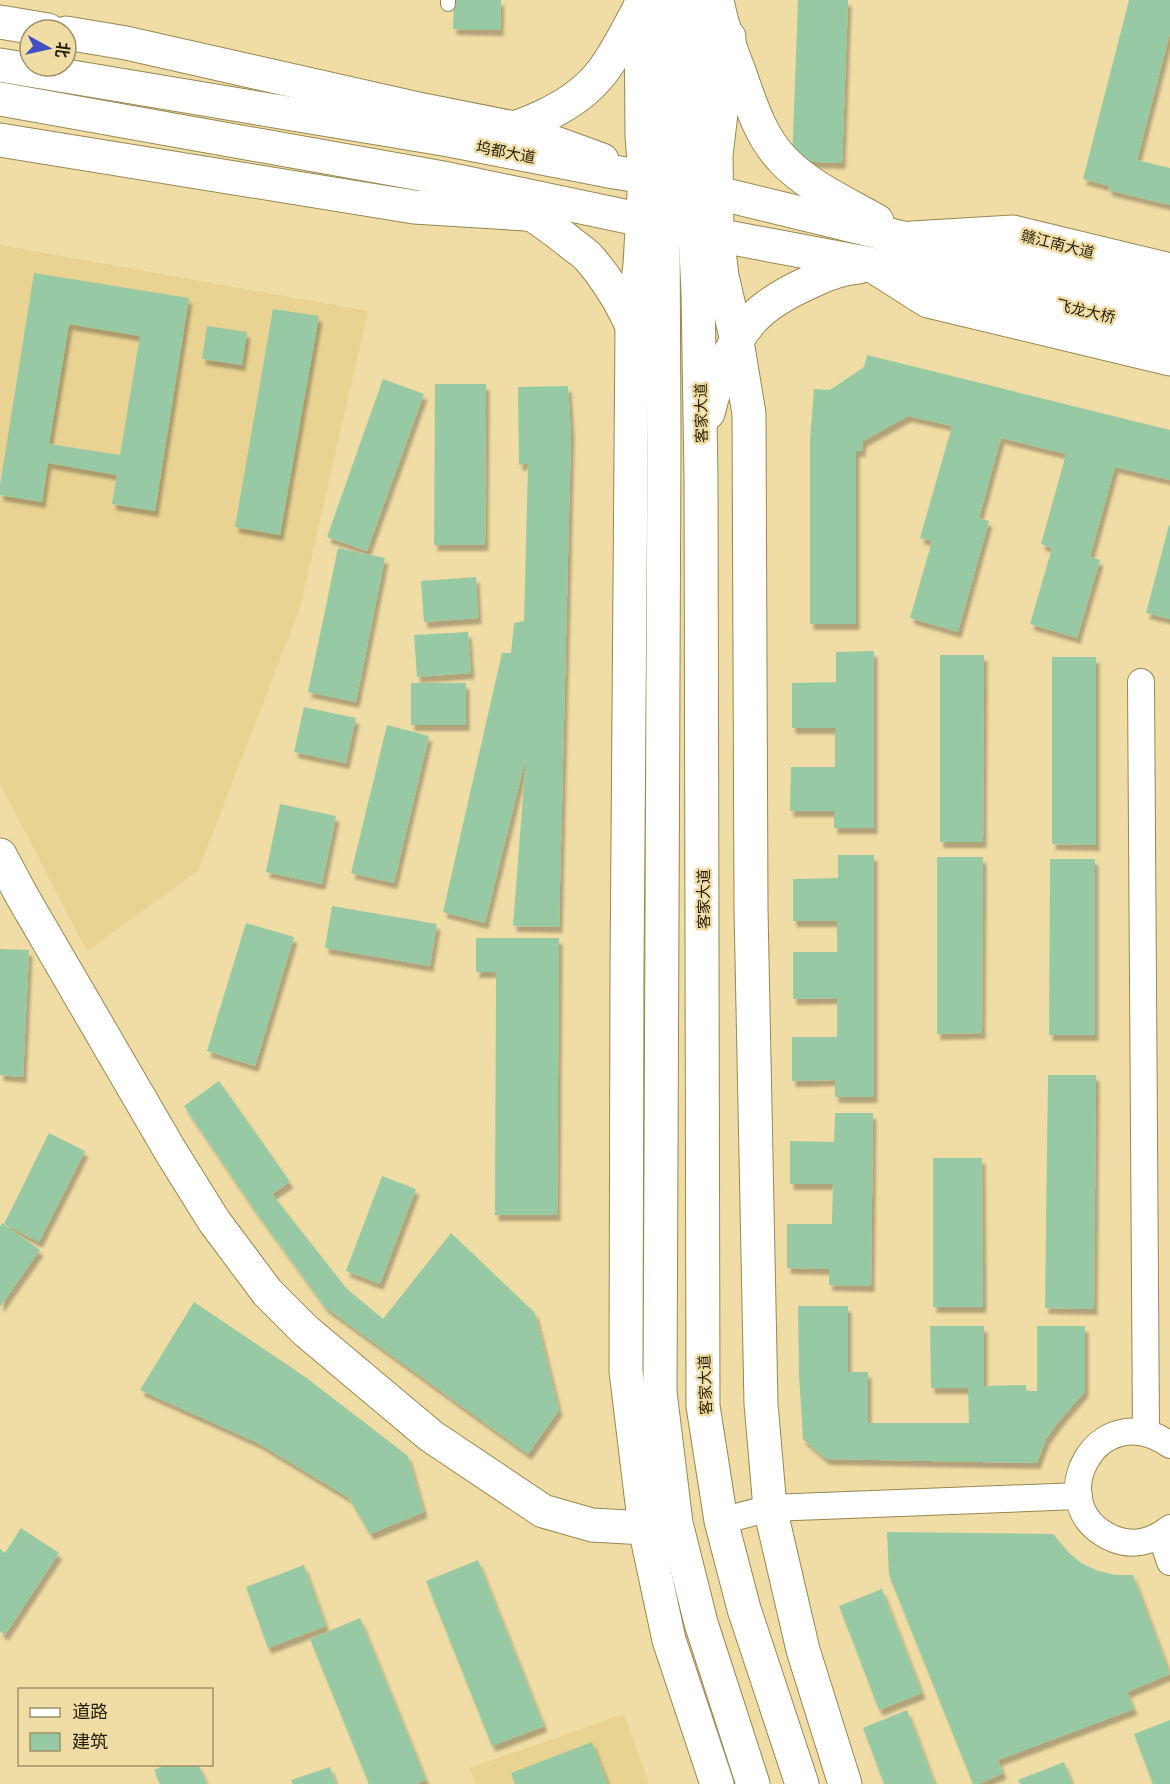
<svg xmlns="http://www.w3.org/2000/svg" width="1170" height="1784" font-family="Georgia,'Noto Sans SC',serif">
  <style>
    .built { fill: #e8d393 }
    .building { fill: #97caa4; fill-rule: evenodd; filter: url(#shadow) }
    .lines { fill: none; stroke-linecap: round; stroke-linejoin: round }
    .service-casing { stroke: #988751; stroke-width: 16 }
    .minor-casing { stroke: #988751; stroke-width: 28 }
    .tertiary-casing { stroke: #988751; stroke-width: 35 }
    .secondary-casing { stroke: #988751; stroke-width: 35 }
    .primary-casing { stroke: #988751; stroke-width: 35 }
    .service { stroke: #fff; stroke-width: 14 }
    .minor { stroke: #fff; stroke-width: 26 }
    .tertiary { stroke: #fff; stroke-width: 33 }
    .secondary { stroke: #fff; stroke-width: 33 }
    .primary { stroke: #fff; stroke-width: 33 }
    .labels { text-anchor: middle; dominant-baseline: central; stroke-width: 5; stroke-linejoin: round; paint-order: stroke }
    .street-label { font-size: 15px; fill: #241d07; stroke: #f0dda5 }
  </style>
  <defs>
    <filter id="shadow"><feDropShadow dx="3.5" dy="6" stdDeviation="1.5" flood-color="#0004"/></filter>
  </defs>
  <rect width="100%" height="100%" fill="#f0dda5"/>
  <!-- built -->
  <g class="built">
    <path d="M0,245l368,66 -68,297 -102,263 -111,80 -87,-167z"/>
    <path d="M624,1714l25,70h-173l-7,-16z"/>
  </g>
  <!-- building -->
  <g class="building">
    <path d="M454,0h47l-1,30 -47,-1z"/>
    <path d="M798,0h50l-6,163 -50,-2z"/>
    <path d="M1129,0h41v33l-33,127 33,8v37l-62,-15 1,-4 -26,-7z"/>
    <path d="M34,273l155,25 -34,213 -43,-7 5,-29 -69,-12 -6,39 -42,-7v-10zM69,324l71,12 -20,119 -71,-11z"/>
    <path d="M273,309l46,7 -39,219 -45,-8z"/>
    <path d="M207,326l40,6 -5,33 -40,-6z"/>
    <path d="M867,355l303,75v50l-55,-13 -25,90 10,3 -23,78 -47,-14 22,-76 -11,-4 25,-90 -65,-16 -22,80 10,3 -31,111 -48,-14 22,-77 -12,-3 32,-112 -44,-10 -45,25 -1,10h-6v173h-46v-185l4,-50 16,1 34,-23z"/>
    <path d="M383,379l41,15 -57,157 -40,-14z"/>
    <path d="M435,384h51l-1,161h-51z"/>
    <path d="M568,386l3,47 -12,494 -46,-1 13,-169 -41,166 -42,-11 59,-259h9l3,-30 10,-2 4,-158 -9,2 -1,-78z"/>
    <path d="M1169,525h1v94l-24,-6z"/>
    <path d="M338,548l47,10 -29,144 -48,-10z"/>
    <path d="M476,577l2,41 -54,4 -3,-41z"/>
    <path d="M468,632l3,41 -54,4 -3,-42z"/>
    <path d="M874,651v177h-40v-17h-44l1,-44h44v-39h-43v-45l44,-1v-30z"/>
    <path d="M940,655h44l-1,187h-43z"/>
    <path d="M1052,657h44v188l-44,-1z"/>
    <rect x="411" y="683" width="55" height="42"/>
    <path d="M304,707l52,11 -10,45 -52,-11z"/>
    <path d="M387,725l42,11 -35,147 -43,-10z"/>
    <path d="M280,804l56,12 -14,68 -56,-12z"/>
    <path d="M838,855h36v242h-39v-17l-43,1v-44h45v-39l-44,1v-47h44v-31h-44v-42l45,-1z"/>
    <path d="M937,857h46l-1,176 -45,1z"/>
    <path d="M1050,859h45v176h-46z"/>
    <path d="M332,906l105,18 -7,42 -105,-18z"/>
    <path d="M246,923l48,14 -39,129 -48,-15z"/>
    <path d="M476,938h83l-2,277h-62l1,-243h-20z"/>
    <path d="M0,949l29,1 -6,127 -23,-2z"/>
    <path d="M1048,1075h48l-2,234 -49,-1z"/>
    <path d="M219,1081l71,101 -18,12 74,94 37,31 68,-86 84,80 24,97 -31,44 -203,-147 -72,-99 -69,-102z"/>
    <path d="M835,1113h38l-2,173 -42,-1v-16l-42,-1v-44h45l1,-40h-43v-43l44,1z"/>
    <path d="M49,1133l36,18 -46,91 -35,-18z"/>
    <path d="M933,1158h49l1,149h-50z"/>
    <path d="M382,1176l34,13 -36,95 -34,-13z"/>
    <path d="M2,1223l38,27 -40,57v-80z"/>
    <path d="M194,1302l110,74 104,80 16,56 -54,22 -21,-36 -91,-55 -118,-53z"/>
    <path d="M798,1306h50v66h20v51h101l-1,-35h-37l-1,-62h54v60l42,-1v6h11v-65h48v65l-26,30 -13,18 -9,24 -211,-4 -23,-20 -4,-64z"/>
    <path d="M21,1528l38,25 -54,82 -5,-4v-82l5,4z"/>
    <path d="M887,1532l166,2 15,18 13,11 17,8 18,4h17l37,99 -43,18 7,17 -136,51 5,13 -24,11h-6l-84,-209z"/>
    <path d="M478,1560l66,166 -52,20 -66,-165z"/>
    <path d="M304,1565l22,61 -58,22 -22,-61z"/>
    <path d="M882,1589l40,104 -43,17 -40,-104z"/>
    <path d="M360,1618l66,162 -10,4h-47l-59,-145z"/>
    <path d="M907,1710l28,74h-51l-21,-56z"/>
    <path d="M1170,1720v64h-17l-19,-50z"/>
    <path d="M592,1742l16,42h-93l-4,-11z"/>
    <path d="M1064,1762l8,22h-52l-2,-4z"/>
    <path d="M167,1764h31l9,20h-47l-6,-14z"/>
    <path d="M330,1767l6,17h-43l-2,-4z"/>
  </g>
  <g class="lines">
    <!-- service casing -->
    <g class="service-casing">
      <path id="service" d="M448,4v-4"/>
    </g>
    <!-- minor casing -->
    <g class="minor-casing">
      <g id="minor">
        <path d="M1141,682l5,751"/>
        <path d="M1170,1445c-73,-52 -133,62 -56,94 20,8 40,2 56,-11"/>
        <path d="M721,1521l49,-13 309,-12"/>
        <path d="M1161,1535l9,27"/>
      </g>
    </g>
    <!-- tertiary casing -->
    <g class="tertiary-casing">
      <g id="tertiary">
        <path d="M641,0l1,136 3,39 -5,90 -8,62 -5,643 -1,401 19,157 24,112 48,144"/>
        <path d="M0,22l48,8"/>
        <path d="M66,33l60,10 297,67 91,18 88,32"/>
        <path d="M729,37v9l-13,109 1,80 5,41 15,65 12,73 2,495 10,495 9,104 33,142 42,134"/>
        <path d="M0,140l414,67 128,8"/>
        <path d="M0,855l22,41 149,256 43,69 53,71 39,39 125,105 112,75 49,14 53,3 21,-4"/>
      </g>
    </g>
    <!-- secondary casing -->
    <g class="secondary-casing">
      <g id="secondary">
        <path d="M912,238l101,-6 157,38"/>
        <path d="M873,266l55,35 242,58"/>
      </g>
    </g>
    <!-- primary casing -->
    <g class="primary-casing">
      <g id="primary">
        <path d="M673,0l-2,89 -7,91 -1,44 1,216 -4,952 16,131 25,100 52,161"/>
        <path d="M699,0l-6,189 5,103 3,185 2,929 18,115 23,88 58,175"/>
        <path d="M717,0c4,24 13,48 22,71 11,31 21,66 45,90 25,26 62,42 93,60"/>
        <path d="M0,65l449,75 165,32 50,8 243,59 35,10 228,53"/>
        <path d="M0,99l443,79 252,53 234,44 241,55"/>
        <path d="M467,138c45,-4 107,-29 135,-66 17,-22 28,-48 42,-72"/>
        <path d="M507,200c24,12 44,27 65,44 6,5 13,9 18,15 31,36 51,82 64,127"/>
        <path d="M708,413c8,-32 22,-68 44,-93 14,-16 38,-29 58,-38 16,-8 31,-14 49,-15"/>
      </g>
    </g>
    <!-- service -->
    <use href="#service" class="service"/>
    <!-- minor -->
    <use href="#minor" class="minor"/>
    <!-- tertiary -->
    <use href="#tertiary" class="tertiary"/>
    <!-- secondary -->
    <use href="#secondary" class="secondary"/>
    <!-- primary -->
    <use href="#primary" class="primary"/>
  </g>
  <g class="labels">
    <!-- street labels -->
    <g class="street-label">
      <text transform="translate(506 151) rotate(11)">坞都大道</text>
      <text transform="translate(1058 243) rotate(14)">赣江南大道</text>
      <text transform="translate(1086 310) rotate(13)">飞龙大桥</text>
      <text transform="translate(700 413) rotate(-91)">客家大道</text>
      <text transform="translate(702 899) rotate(-90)">客家大道</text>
      <text transform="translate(704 1385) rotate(-92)">客家大道</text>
    </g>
  </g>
  <!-- legend -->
  <rect x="18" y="1688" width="195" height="78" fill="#f0dda5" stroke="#9e9066" stroke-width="1.5"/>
  <rect x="30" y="1708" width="30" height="9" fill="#ffffff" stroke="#9e9066" stroke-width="1.5"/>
  <text x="72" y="1718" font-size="18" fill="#241d07">道路</text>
  <rect x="30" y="1733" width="30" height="18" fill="#97caa4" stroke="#9e9066" stroke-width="1.5"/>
  <text x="72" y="1748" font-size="18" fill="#241d07">建筑</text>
  <!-- north arrow -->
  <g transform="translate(48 48) rotate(98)"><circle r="28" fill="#f0dda5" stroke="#9e9066" stroke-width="1.5"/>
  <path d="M0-4.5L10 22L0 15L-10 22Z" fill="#3f4ec2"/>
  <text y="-9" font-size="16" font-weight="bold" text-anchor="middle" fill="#241d07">北</text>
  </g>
</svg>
